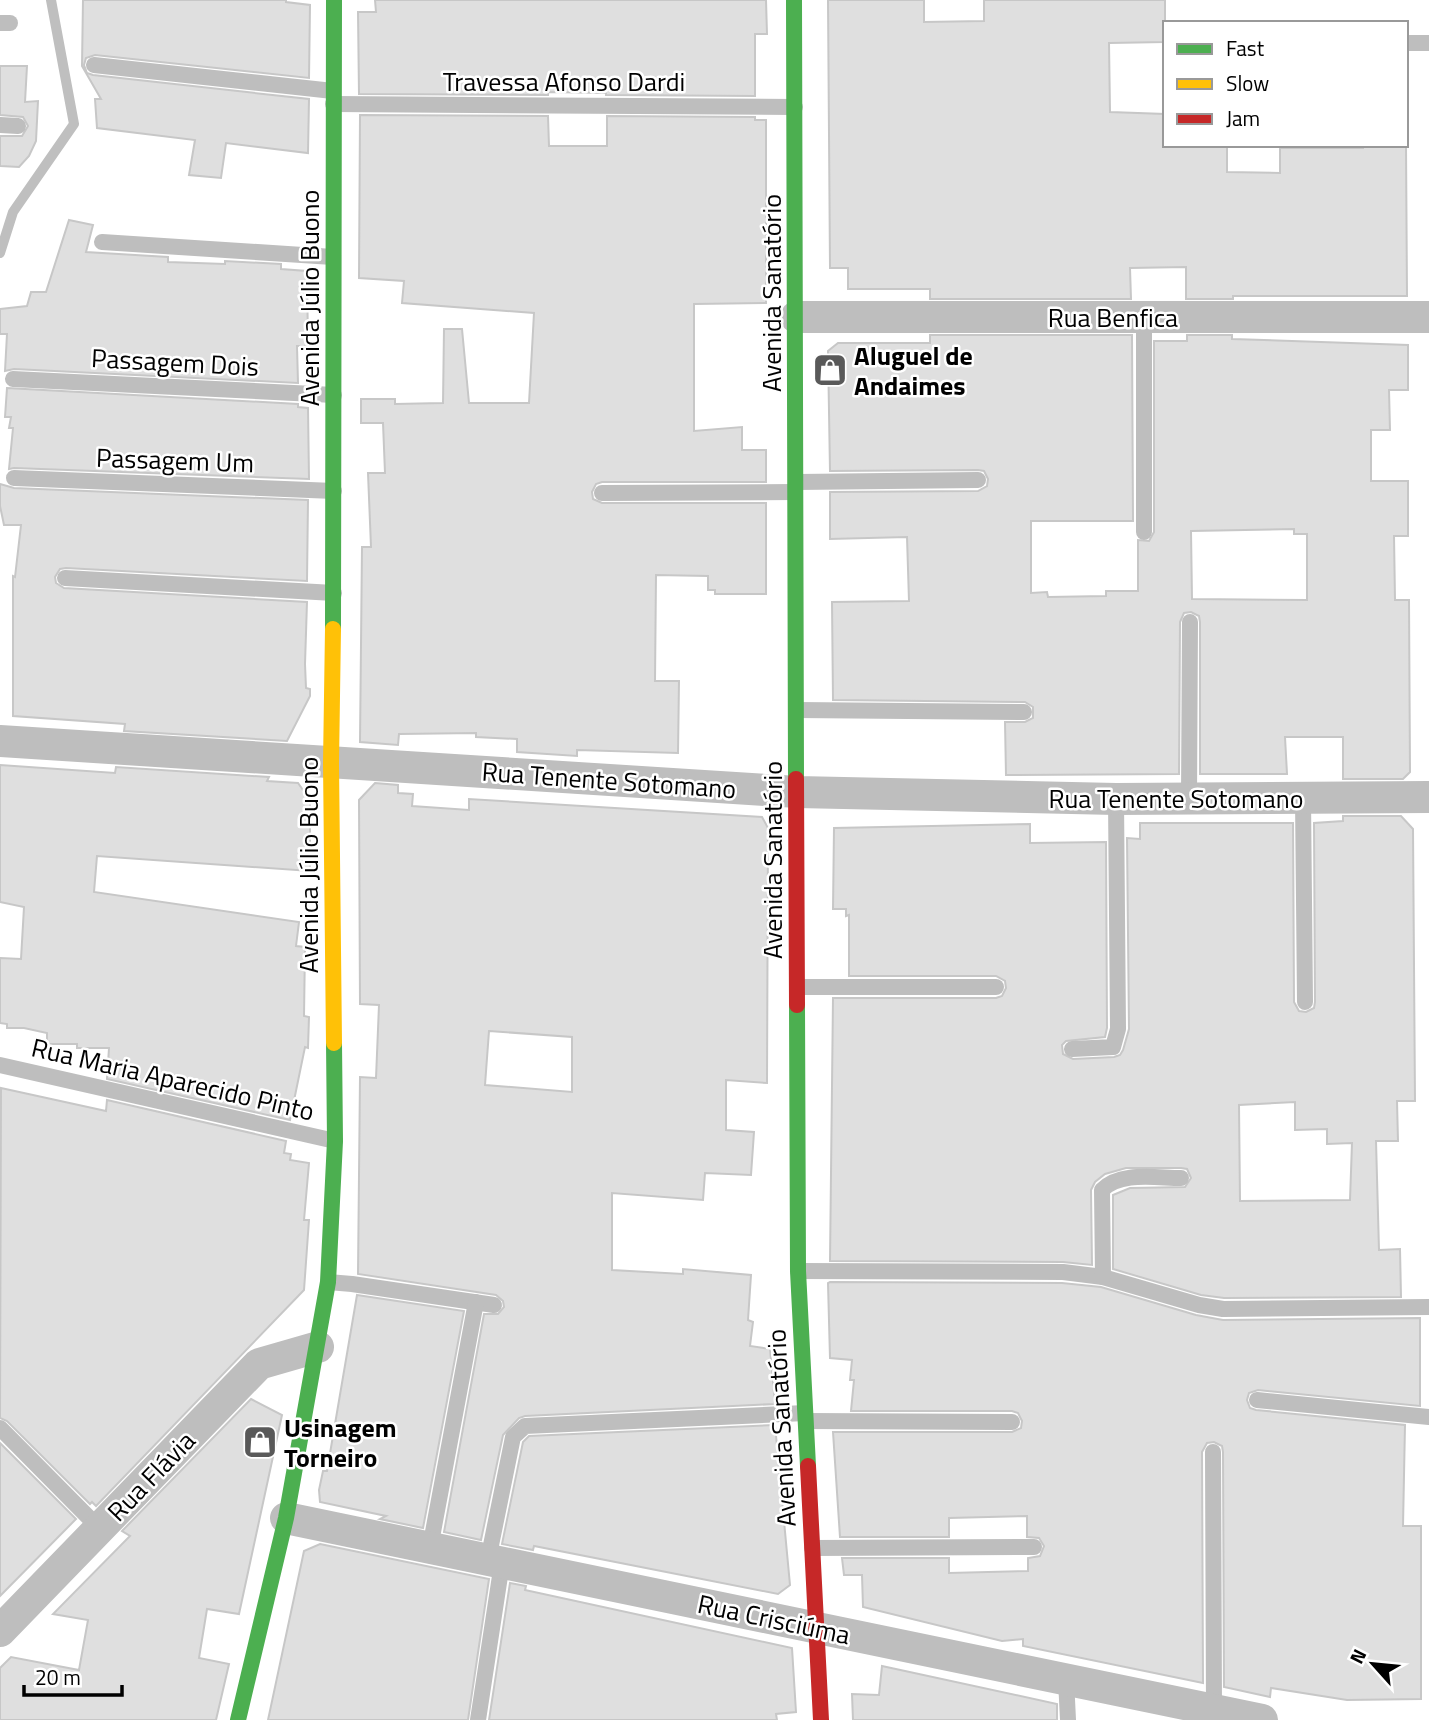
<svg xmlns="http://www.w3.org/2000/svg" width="1429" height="1720" font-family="'Titillium Web',sans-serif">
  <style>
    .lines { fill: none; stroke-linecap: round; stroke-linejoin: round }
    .stream { stroke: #bfbfbf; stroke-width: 10 }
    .building { fill: #dfdfdf; stroke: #c7c7c7; stroke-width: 2; fill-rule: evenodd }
    .lane { stroke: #bebebe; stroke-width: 16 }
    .street { stroke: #bebebe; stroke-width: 32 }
    .fast { stroke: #4caf50; stroke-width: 16 }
    .slow { stroke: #ffc107; stroke-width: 16 }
    .jam { stroke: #c62828; stroke-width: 16 }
    .labels { text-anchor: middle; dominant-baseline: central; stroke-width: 5; stroke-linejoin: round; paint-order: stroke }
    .street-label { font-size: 26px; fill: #000; stroke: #fff }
    .poi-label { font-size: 26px; font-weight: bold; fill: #000; stroke: #fff; text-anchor: start }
  </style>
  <rect width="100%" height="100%" fill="#fff"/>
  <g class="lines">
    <!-- stream -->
    <path class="stream" d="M0,253l13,-41 61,-88 -23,-124"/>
  </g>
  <!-- building -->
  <g class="building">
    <path d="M83,0h203v2l24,3 -1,73 -214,-23 -9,3 -2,7 3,8 6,2 216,24 -1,54 -82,-10 -5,35 -32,-3 6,-35 -98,-12 -2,-29h6l-19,-33z"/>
    <path d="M375,0h391l1,34h-12v62l-149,-1v-2l-58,-1v3l-189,-1 -1,-82h18z"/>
    <path d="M828,0h96v22l60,-1v-21h181v42l-56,1 1,69 55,2v31h62v27l53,1v-25h83v-3h43l1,151h-174v3h-47v-32l-56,1 1,31h-201v-10h-82v-21h-18z"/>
    <path d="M0,66h27l-2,36 13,-1 -2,40 -7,15 -10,11 -19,-1v-30h22l6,-10 -5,-9 -23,-2z"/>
    <path d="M360,115l188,1 1,30h58v-30l148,1v3h11v183l-72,1v127l48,-4v23h24v32h-164l-6,2 -4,8 1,7 9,4h164v91h-51v-4h-7v-14l-52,-1 -1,106h24l-1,72 -101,-3v6l-60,-4v-13l-41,-2v-4l-77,1 -1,11 -38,-3 2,-195h9l-3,-74h17l-2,-50h-22v-24h34v5l48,-1 1,-74h18l7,74h60l5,-90 -132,-10 2,-22 -45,-3z"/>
    <path d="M69,220l24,5 -7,27 82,5v5l57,2v-3l56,3v5l26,2 1,75h-11l1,37 -284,-14 -9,2 2,-37h-7v-25l27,-3 4,-14h15z"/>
    <path d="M930,335h202l1,186h-102v72l16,-1 1,5 58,-1v-5h32v-51l11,1 5,-9v-191h33v-6h45v4l176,6v45h-19l1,40h-19v51h37v55h-14l1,64h14l1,172 -7,7h-60v-42h-58l2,37h-87v-152l-1,-6 -8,-4 -7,1 -4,9 -1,152 -173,1 -1,-53h20l8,-4v-11l-8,-5 -192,-2 -1,-98 77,-1 -2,-64 -77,2v-47l148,-1 9,-5 1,-7 -4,-8 -6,-1 -148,1 -2,-120 10,-8h92zM1294,529v5h13v66l-115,-1 -1,-68z"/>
    <path d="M7,388l291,16v3l10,1 1,71 -295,-11 -5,1 4,-41h-4l2,-11h-6z"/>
    <path d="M0,484l14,4 294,12 -1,81 -241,-13 -6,1 -5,8 1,6 8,5 243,14 -2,62 1,24 4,1v7l-23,45 -163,-10 1,-7 -112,-8v-140l2,1 6,-52h-17l-4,-19z"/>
    <path d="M0,765l115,8 1,-6 153,10 -2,4 31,2 12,17v71l-213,-15 -3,36 205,30 -3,24 9,1 -1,69 5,1 -1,31 -3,-1 -15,73 -183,-41 2,-31h-32v-4h-30v-11l-23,-5h-17v-4l-7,-1v-65l21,1 3,-52 -24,-5z"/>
    <path d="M375,783l23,2v8l15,1 -1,12 57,4v-11l293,18 6,11 -1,255 -41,-3v50l28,2 -3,43 -46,-2 -2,27 -91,-7v77l71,4v-5l68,6 -3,45 5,2 -3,24 20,3 5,55 -250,12 -6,2 -16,17 -22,105 -37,-8 40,-218h14l6,-7 -1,-6 -7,-6 -138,-21 2,-197 16,1 3,-73 -19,-1 -1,-204zM489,1031l83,6v55l-87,-7z"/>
    <path d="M1343,816h58l12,13 2,272h-18l1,40h-22l3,109 21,-1 1,48 -177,1 -23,-3 -88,-26v-74l17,-7 55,-1 6,-9 -4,-9 -6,-1h-55l-21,6 -10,8 -4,8 1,75 -29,-3 -233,-1 3,-263h163l6,-2 4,-8 -1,-7 -9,-5h-147v-61l-3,1v-7h-13l1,-81 196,-4v19l76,-1 1,186 -2,9 -39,4 -4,4 1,9 10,5 41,-2 6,-2 3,-5 6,-21 -2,-191 13,1v-16h153l1,179 5,9 7,1 8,-4 1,-6 -1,-179 29,-2zM1295,1102v28l32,-1v15l25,-1 -2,57 -110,1 -1,-96z"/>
    <path d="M1,1088l105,23 1,-11 179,41 -2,12 7,1 -1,6 19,3 -5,57h5l-5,70 -208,216 -4,-4 -2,2 -83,-83 -7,-3z"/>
    <path d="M830,1282l232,1 39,4 95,28 27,5 197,-2v88l-162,-16 -9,3 -2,7 3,8 6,2 149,15 -2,101h18v173l-74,1 -76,-12 -1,9 -46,-10 -1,-235 -1,-6 -8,-4 -7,1 -5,9 1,231 -180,-37v-7l-21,2 -139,-34 -1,-32h-18l-2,-17h107v15l79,-2v-13l12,-2 4,-10 -5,-8 -12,-1v-21l-78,2v19h-109l-7,-105h179l9,-4 1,-7 -4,-8 -6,-2h-161l3,-31h-4l2,-20 -22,-2 -2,-75z"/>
    <path d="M357,1295l107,16 -41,217 -43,-9 6,-3 -66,-14 -1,-12 4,-19h4z"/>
    <path d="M251,1399l31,16 -43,199 -32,-5 -8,49 30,6 -13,56h-216v-52l11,-11 68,13 9,-50 -35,-6 77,-78 -8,-5z"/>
    <path d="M775,1425l15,160 -12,9 -244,-48 -1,4 -31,-6 21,-102 6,-6z"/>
    <path d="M0,1443l76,76 -76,77z"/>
    <path d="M320,1544l169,35 -21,141h-200l36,-169z"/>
    <path d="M510,1583l16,3 -1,4 267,58 4,64 -20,2 1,6h-288z"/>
    <path d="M882,1666l175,38v16h-204l-1,-26 27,1z"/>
  </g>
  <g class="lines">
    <!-- lane -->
    <g class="lane">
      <path d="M0,23h10"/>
      <path d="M1406,43h23"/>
      <path d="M94,65l239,26"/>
      <path d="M333,104l462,3"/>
      <path d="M0,125l18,1"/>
      <path d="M102,242l231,15"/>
      <path d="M1144,317v215"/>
      <path d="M13,379l321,16"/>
      <path d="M14,478l320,13"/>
      <path d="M797,482l181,-2"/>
      <path d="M602,493l193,-1"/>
      <path d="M65,578l269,15"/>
      <path d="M797,710l227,2"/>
      <path d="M1303,798l2,204"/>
      <path d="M1189,799l1,-177"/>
      <path d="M797,987h199"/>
      <path d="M1072,1049l41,-2 5,-18 -2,-230"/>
      <path d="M0,1065l335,76"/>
      <path d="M798,1271l265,1 40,5 96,28 24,4 206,-2"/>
      <path d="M1103,1277l-1,-87c18,-19 54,-12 79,-12"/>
      <path d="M328,1282l24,2 142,21"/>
      <path d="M1257,1400l172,17"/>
      <path d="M806,1421l206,1"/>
      <path d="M0,1428l100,101"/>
      <path d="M1213,1452l1,258"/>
      <path d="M430,1548l46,-246"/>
      <path d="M812,1548l222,-1"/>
      <path d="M488,1560l25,-123 12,-11 280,-13"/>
      <path d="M1066,1679l2,41"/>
      <path d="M478,1720l24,-157"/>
    </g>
    <!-- street -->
    <g class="street">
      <path d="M796,317h633"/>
      <path d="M0,741l797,51 319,7 313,-2"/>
      <path d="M286,1518l976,202"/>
      <path d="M0,1631l259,-267 59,-17"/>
    </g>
    <!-- fast -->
    <g class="fast">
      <path d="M794,0l2,779"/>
      <path d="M333,629l1,-629"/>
      <path d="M797,1005l1,266 10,195"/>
      <path d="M238,1720l48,-202 42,-236 7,-141 -1,-98"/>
    </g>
    <!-- slow -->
    <path class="slow" d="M333,629l-2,134 3,280"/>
    <!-- jam -->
    <g class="jam">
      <path d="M796,779l1,226"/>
      <path d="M808,1466l13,254"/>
    </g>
  </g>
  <!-- icons -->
  <defs>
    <g id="shop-square" transform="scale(1.75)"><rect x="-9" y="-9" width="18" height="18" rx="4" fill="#595959" stroke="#fff"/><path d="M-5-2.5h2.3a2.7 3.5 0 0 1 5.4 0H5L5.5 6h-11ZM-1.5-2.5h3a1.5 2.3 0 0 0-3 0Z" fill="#fff"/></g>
  </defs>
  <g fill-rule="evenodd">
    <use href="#shop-square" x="830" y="370"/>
    <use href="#shop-square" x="260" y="1442"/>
  </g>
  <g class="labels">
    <!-- street labels -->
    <g class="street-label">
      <text x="564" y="81">Travessa Afonso Dardi</text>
      <text transform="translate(771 293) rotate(-90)">Avenida Sanatório</text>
      <text transform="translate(309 298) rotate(-90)">Avenida Júlio Buono</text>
      <text x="1113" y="317">Rua Benfica</text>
      <text transform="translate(175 362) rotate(3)">Passagem Dois</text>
      <text transform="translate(175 460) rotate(2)">Passagem Um</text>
      <text transform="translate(609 780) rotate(4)">Rua Tenente Sotomano</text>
      <text x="1176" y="798">Rua Tenente Sotomano</text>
      <text transform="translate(772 860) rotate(-90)">Avenida Sanatório</text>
      <text transform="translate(308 865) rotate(-90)">Avenida Júlio Buono</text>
      <text transform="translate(173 1079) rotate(13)">Rua Maria Aparecido Pinto</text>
      <text transform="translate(781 1428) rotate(-93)">Avenida Sanatório</text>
      <text transform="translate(151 1476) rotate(-46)">Rua Flávia</text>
      <text transform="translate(774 1619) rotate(12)">Rua Crisciúma</text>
    </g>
    <!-- poi labels -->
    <g class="poi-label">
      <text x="854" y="355">Aluguel de<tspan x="854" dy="30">Andaimes</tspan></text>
      <text x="284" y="1427">Usinagem<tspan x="284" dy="30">Torneiro</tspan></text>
    </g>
  </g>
  <!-- legend -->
  <rect x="1163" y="21" width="245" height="126" fill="#ffffff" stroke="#999999" stroke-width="2"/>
  <rect x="1177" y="44" width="35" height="10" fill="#4caf50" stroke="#999999" stroke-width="2"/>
  <text x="1226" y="56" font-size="21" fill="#000000">Fast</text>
  <rect x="1177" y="79" width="35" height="10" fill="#ffc107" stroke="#999999" stroke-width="2"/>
  <text x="1226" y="91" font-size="21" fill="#000000">Slow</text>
  <rect x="1177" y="114" width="35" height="10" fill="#c62828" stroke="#999999" stroke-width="2"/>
  <text x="1226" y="126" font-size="21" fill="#000000">Jam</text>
  <!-- north arrow -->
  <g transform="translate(1373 1664) rotate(297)" stroke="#ffffff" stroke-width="5" paint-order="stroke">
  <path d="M0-5L12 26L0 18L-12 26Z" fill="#000000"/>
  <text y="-10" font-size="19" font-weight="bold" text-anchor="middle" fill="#000000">N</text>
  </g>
  <!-- scale -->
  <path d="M24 1685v10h98v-10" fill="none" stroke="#000000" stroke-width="3.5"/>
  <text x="35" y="1685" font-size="21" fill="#000000" stroke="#ffffff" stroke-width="5" paint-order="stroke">20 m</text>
</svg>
